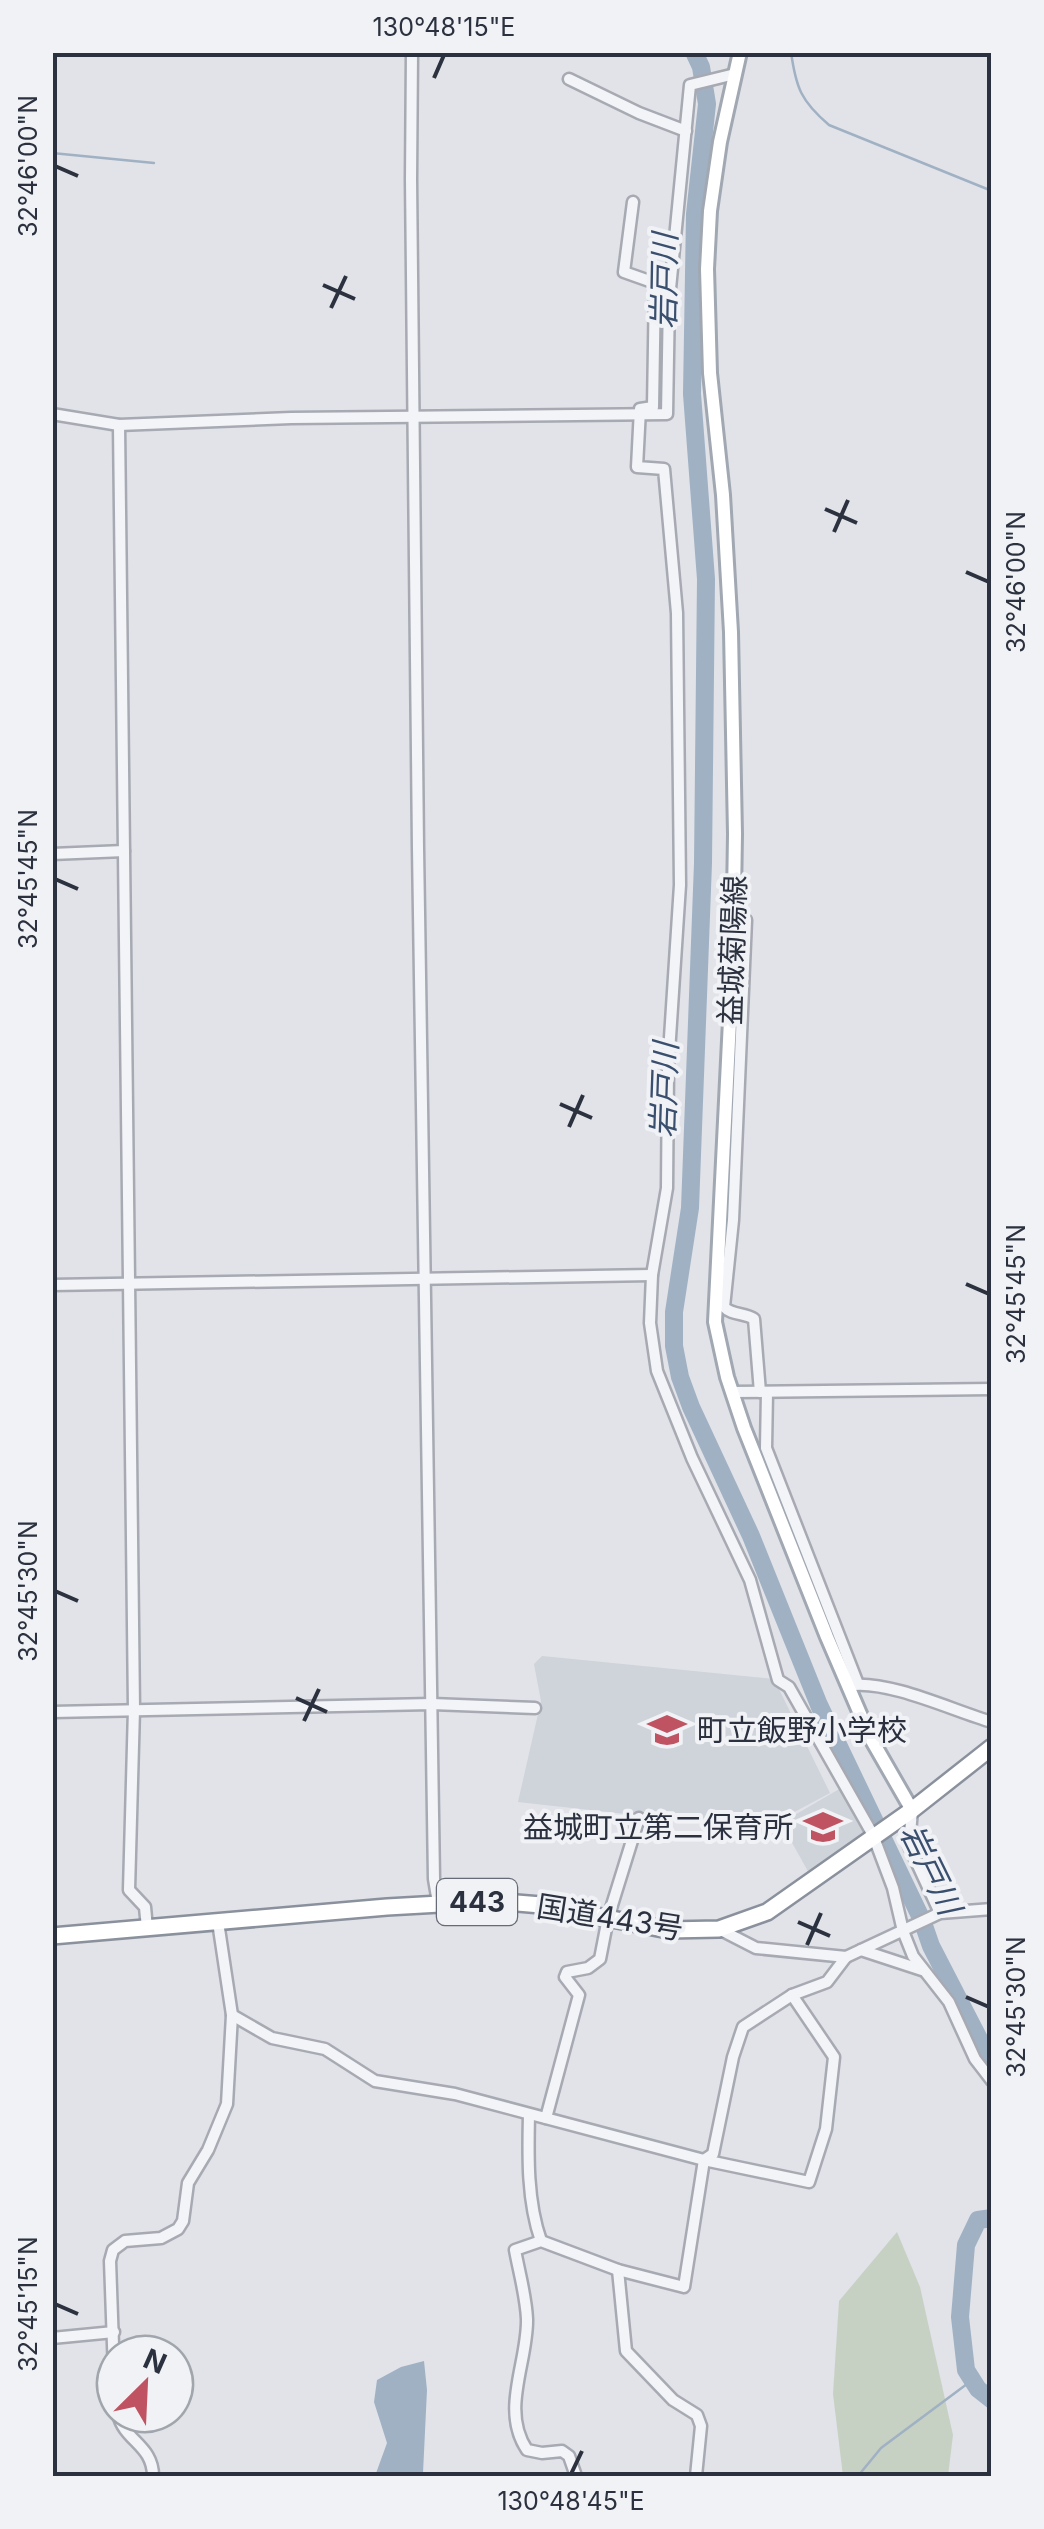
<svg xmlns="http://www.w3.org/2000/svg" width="1044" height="2529" font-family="Inter,'Noto Sans JP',sans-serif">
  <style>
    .built { fill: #cfd3da }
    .green { fill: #c6d1c3 }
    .water { fill: #a0b1c4 }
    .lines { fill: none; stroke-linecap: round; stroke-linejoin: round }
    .stream { stroke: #a0b1c4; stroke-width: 2.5 }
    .river { stroke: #a0b1c4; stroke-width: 18 }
    .minor-casing { stroke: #a7aab2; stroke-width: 15 }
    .major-casing { stroke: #a1a8b2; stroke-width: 18 }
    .highway-casing { stroke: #8a919d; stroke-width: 20 }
    .minor { stroke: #f3f4f7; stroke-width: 10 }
    .major { stroke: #fff; stroke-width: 12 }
    .highway { stroke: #fff; stroke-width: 15 }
    .ticks { fill: none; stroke: #2b313e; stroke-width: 4 }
    .labels { text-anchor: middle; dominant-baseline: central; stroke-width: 8; stroke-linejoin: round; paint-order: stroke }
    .shield { fill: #f0f2f6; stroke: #666b75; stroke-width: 2.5 }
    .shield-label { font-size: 28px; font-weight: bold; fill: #2b313e }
    .street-label { font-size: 30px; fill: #2b313e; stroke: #f0f2f6 }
    .poi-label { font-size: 30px; fill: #2b313e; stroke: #f0f2f6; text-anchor: start }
    .water-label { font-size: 32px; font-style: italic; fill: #3a4f6d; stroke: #f0f2f6 }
    .neatline { fill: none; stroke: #2b313e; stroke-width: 4 }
    .ticks-label { font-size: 25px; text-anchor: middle; fill: #2b313e }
  </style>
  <rect width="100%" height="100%" fill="#e1e3e8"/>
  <!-- built -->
  <g class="built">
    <path d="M542,1656l232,23 56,114 -60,32 -90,-5 -162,-18 23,-101 -7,-37z"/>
    <path d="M841,1788l25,43 -57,42 -28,-50z"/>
  </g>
  <!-- green -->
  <path class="green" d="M897,2232l23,55 33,148 -5,41h-105l-10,-82 6,-93z"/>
  <!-- water -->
  <path class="water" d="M424,2361l3,29 -4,83 -2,3h-46l12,-33 -13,-41 3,-22 24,-13z"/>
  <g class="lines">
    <!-- stream -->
    <g class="stream">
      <path d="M791,52c5,36 10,49 38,73l163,66"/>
      <path d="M52,153l102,10"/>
      <path d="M858,2476l23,-28 90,-67"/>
    </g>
    <!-- river -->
    <g class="river">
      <path d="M694,52l7,15 6,37 -12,110 -3,180 14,185 -3,284 -13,345 -16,104v34l6,31 11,30 60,129 68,169 103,215 9,26 61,118"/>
      <path d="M992,2218l-14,2 -12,25 -6,72 6,53 12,19 14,11"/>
    </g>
    <!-- minor casing -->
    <g class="minor-casing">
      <g id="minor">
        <path d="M412,52l-1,127 7,669 16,1031 4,24"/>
        <path d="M569,79l70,34 47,18"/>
        <path d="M633,202l-9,70 31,11 -2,124 -13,2 -3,58 27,2 13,144 3,272 -12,183 -1,120 -15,87 -2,48 7,48 35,87 58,122 28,100 11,7 84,148 20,53 10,43 10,25 36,46 26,57 17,22"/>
        <path d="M52,414l67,11 172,-7 376,-4 2,-115 21,-214 45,-11"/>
        <path d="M119,425l15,1284 -5,181 16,17 2,21"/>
        <path d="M52,854l72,-3"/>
        <path d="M746,920l-13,300 -9,87c7,8 21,6 30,12l6,73"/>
        <path d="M52,1285l600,-10"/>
        <path d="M733,1392l259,-3"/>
        <path d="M767,1392l-1,56 92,236"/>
        <path d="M853,1685c38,-4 101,26 139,37"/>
        <path d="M52,1712l380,-8 103,4"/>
        <path d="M912,1810l-3,36 31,67"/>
        <path d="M719,1929l37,19 90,9 94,-44 52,-4"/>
        <path d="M861,1950l61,20"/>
        <path d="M232,2015l40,23 53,11 50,32 80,13 249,66 105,22 17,-53 8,-72 -42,-62"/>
        <path d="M529,2115c-1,41 -2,86 12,126"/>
        <path d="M546,2118l33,-123 -14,-18 2,-5 21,-4 12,-9 8,-41 31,-100"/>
        <path d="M618,2270l8,81 47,49 24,15 4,11 -5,50"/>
        <path d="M52,2338l62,-6"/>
        <path d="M115,2401l-5,-140 3,-11 12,-9 36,-3 17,-9 5,-8 5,-38 20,-33 19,-46 5,-89 -14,-93"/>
        <path d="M118,2414c6,27 35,31 35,62"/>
        <path d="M576,2476l-7,-20 -7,-5 -20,2 -15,-3c-27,-40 1,-88 0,-131 -1,-23 -8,-47 -12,-69l26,-9 77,29 66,17 20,-127 9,-6 20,-97 10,-30 49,-32 35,-13 19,-25"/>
      </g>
    </g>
    <!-- major casing -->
    <g class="major-casing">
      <path id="major" d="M740,52l-20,90 -10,69 -3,58 3,104 13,122 8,137 4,202 -2,126 -18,362 12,55 17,51 83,209 43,100 42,73"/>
    </g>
    <!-- highway casing -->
    <g class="highway-casing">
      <path id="highway" d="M52,1936l335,-29 106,-6 48,4 127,25 51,-1 48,-17 145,-102 80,-63"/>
    </g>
    <!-- minor -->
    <use href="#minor" class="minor"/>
    <!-- major -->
    <use href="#major" class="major"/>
    <!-- highway -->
    <use href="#highway" class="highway"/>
  </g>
  <!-- ticks -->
  <path class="ticks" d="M434,78l10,-23M55,166l23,10M323,285l32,14M331,308l15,-32M825,509l32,14M834,532l14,-32M966,572l23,10M55,879l23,10M560,1104l32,14M569,1127l14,-32M966,1284l23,10M55,1591l23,10M296,1698l31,14M304,1721l15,-32M798,1922l32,14M807,1945l14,-32M966,1997l23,10M55,2304l23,10M571,2474l11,-23"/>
  <!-- icons -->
  <defs>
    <g id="school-bare" transform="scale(3)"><path d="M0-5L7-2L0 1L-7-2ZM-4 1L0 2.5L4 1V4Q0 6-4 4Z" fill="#bf5361" stroke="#f0f2f6" stroke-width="2.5" paint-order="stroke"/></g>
  </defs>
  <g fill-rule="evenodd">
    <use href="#school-bare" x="667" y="1730"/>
    <use href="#school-bare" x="823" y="1827"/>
  </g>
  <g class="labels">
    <!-- shield labels -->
    <rect class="shield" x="437" y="1879" width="80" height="46" rx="8"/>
    <g class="shield-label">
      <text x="477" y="1902">443</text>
    </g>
    <!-- street labels -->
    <g class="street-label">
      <text transform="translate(732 950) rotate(-88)">益城菊陽線</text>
      <text transform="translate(610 1917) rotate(9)">国道443号</text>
    </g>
    <!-- poi labels -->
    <g class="poi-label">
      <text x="697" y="1730">町立飯野小学校</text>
      <text x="793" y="1827" text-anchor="end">益城町立第二保育所</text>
    </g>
    <!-- water labels -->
    <g class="water-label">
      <text transform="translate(664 281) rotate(-89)">岩戸川</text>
      <text transform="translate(664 1090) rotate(-88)">岩戸川</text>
      <text transform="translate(931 1869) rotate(64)">岩戸川</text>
    </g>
  </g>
  <!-- border -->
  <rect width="1044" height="2529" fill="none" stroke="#f0f2f6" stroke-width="110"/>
  <!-- north arrow -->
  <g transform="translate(145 2384) rotate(24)"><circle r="48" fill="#f0f2f6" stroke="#a1a5ac" stroke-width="2.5"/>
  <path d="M0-8L18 38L0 25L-18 38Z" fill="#bf5361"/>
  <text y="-15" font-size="28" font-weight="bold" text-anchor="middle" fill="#2b313e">N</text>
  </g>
  <rect x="55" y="55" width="934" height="2419" class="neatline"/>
  <g class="ticks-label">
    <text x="444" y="36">130°48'15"E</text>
    <text transform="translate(28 166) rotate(-90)" y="9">32°46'00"N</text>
    <text transform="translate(1016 582) rotate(-90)" y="9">32°46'00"N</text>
    <text transform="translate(28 879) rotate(-90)" y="9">32°45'45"N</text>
    <text transform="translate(1016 1294) rotate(-90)" y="9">32°45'45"N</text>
    <text transform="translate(28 1591) rotate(-90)" y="9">32°45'30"N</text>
    <text transform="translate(1016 2007) rotate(-90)" y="9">32°45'30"N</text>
    <text transform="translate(28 2304) rotate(-90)" y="9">32°45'15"N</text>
    <text x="571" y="2510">130°48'45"E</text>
  </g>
</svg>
